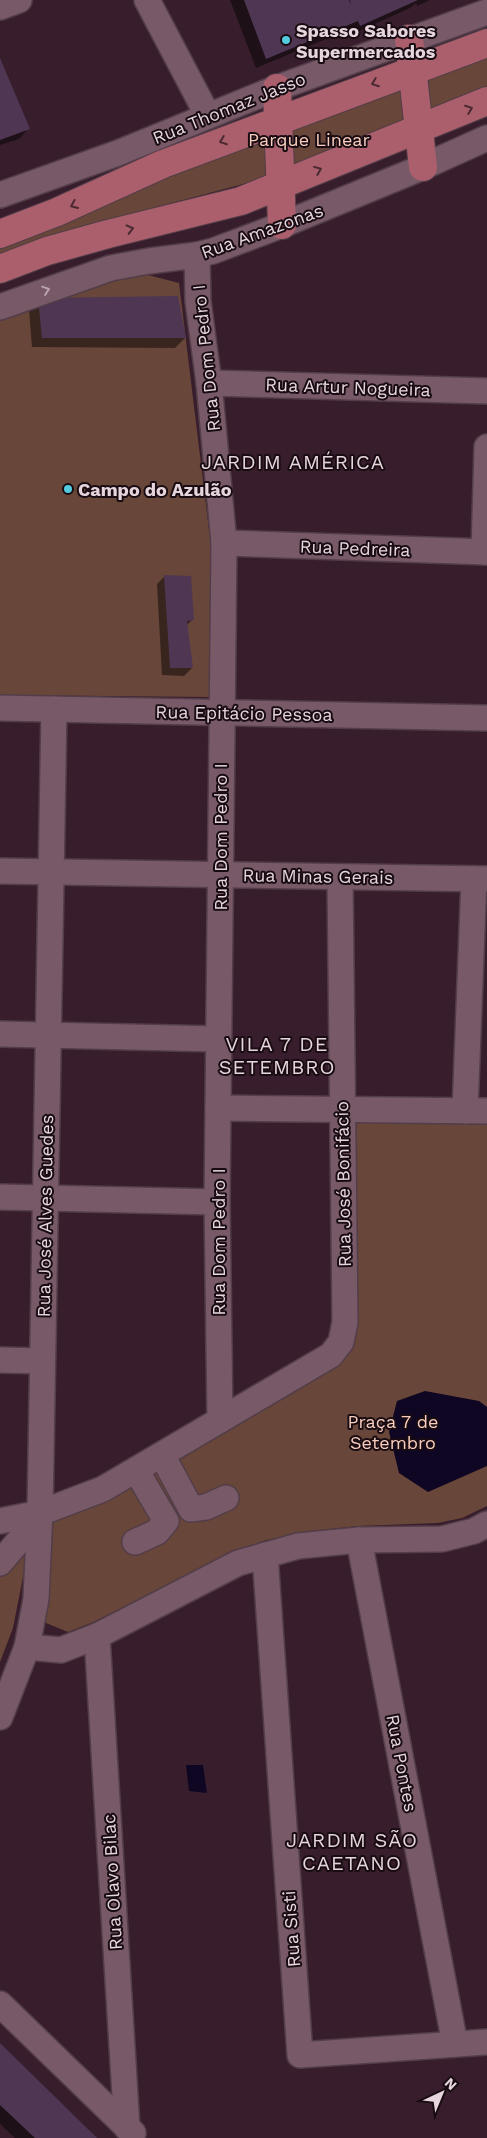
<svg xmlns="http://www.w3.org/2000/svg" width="487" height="2138" font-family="'Work Sans',sans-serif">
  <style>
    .green { fill: #684639 }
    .water { fill: #0f0623 }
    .shadow { fill: #0007 }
    .building { fill: #4f3754 }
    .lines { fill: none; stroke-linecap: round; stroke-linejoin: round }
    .minor-casing { stroke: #523d48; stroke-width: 28 }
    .major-casing { stroke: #523d48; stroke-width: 30 }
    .minor { stroke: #775968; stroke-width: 25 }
    .major { stroke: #ab5f6d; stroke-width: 28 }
    .oneway { stroke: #4b2932 }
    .oneway2 { stroke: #baa3ae }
    .poi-dot { fill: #54cade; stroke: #180c12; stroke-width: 2 }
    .labels { text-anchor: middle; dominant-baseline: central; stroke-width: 4; stroke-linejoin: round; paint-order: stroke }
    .poi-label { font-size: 18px; font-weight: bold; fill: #e7d5dd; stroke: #180c12; text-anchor: start }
    .street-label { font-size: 18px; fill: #e7d5dd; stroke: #180c12 }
    .park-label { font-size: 18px; fill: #f9cebe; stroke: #180c12 }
    .quarter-label { font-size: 20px; letter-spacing: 1px; fill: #e7d5dd; stroke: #180c12 }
  </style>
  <rect width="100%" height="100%" fill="#381e2c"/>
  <!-- green -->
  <g class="green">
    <path d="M487,50v41l-229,89 -116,31 -142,49v-22z"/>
    <path d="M148,275l31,8 32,263 -2,151 -209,-2v-376l115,-43z"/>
    <path d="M350,1113h137v393l-25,12 -24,5 -80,3 -56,6 -39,9 -31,13 -141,69 -23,9 -22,-9 -2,-107 300,-174z"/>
    <path d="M29,1546l-16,82 -13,34v-94z"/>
  </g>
  <!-- water -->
  <g class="water">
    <path d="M425,1391l54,10 8,6v59l-59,26 -29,-19 -10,-41 8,-31z"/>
    <path d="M186,1765h17l4,28 -18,-2z"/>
  </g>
  <!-- shadow -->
  <g class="shadow">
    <path d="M230,0h200l-13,6 -1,-3 -6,5 -60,27 -2,-5 -92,38z"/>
    <path d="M0,61l28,68 -9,10 -19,6z"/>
    <path d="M39,299l146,39 -10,10 -143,-1 -3,-38z"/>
    <path d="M165,576l28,43 -7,7 6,42 -8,8 -22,-1 -5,-91z"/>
    <path d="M0,2045l95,93h-80l-15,-14z"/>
  </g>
  <!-- building -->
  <g class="building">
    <path d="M244,0h105l2,5 -1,-5h68l-58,26 -2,-5 -92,38z"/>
    <path d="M0,58l30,71 -30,11z"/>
    <path d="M178,296l8,42h-144l-4,-40z"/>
    <path d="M164,575l27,1 3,44 -7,1 6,47h-23z"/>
    <path d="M0,2043l97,95h-62l-35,-33z"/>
  </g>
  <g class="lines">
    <!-- minor casing -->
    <g class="minor-casing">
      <g id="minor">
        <path d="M147,0l61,116"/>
        <path d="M0,7l19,-7"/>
        <path d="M0,195l118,-42 159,-65 210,-76"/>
        <path d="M197,255l1,46 11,82 15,160 -7,659 3,218"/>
        <path d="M0,307l111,-39 38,-7 48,-6 16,-4 69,-26 134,-55 71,-32"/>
        <path d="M209,383l278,8"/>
        <path d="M224,543l263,9"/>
        <path d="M484,552l3,-105"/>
        <path d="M0,708l487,10"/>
        <path d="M0,871l487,8"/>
        <path d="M0,1034l218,5"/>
        <path d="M218,1108l269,3"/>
        <path d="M465,1111l9,-232"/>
        <path d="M0,1197l217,5"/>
        <path d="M0,1360l42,1"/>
        <path d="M162,1455l29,54 15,-2 20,-9"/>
        <path d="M0,1521l40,-8 63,-24 228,-134 10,-13 4,-20 -5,-445"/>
        <path d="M359,1540l96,504"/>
        <path d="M135,1542l22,-10 9,-11 -30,-51"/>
        <path d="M265,1555l35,500 187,-13"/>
        <path d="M0,1563l40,-47"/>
        <path d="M97,1636l30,492"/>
        <path d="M27,1647l34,3 36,-14 141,-73 60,-17 61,-6 83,-1 32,-8 13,-7"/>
        <path d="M0,1717l27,-70 9,-48 4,-86 14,-804"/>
        <path d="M0,2004l133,129"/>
      </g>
    </g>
    <!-- major casing -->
    <g class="major-casing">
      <g id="major">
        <path d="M409,39l14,128"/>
        <path d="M277,88l5,137"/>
        <path d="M0,234l57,-22 106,-48 324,-121"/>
        <path d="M0,269l47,-18 61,-17 133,-33 246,-100"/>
      </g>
    </g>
    <!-- minor -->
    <use href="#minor" class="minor"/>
    <!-- major -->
    <use href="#major" class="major"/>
  </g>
  <!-- one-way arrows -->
  <defs><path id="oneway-chevron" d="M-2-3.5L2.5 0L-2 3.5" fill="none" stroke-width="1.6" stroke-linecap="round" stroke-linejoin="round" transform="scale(1.25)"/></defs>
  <g class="oneway">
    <use href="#oneway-chevron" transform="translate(375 83) rotate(159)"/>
    <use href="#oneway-chevron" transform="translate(469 109) rotate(-21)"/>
    <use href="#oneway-chevron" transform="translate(223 141) rotate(159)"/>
    <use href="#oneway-chevron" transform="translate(318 170) rotate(-22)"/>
    <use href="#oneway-chevron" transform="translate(74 205) rotate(157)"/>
    <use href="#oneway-chevron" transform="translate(130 229) rotate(-14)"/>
  </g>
  <use class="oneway2" href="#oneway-chevron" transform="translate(46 290) rotate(-19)"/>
  <!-- markers -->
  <g class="poi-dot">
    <circle cx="286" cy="40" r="5"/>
    <circle cx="68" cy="489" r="5"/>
  </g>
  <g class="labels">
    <!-- poi labels -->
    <g class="poi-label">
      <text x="296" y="30">Spasso Sabores<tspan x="296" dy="21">Supermercados</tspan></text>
      <text x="78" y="489">Campo do Azulão</text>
    </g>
    <!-- street labels -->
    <g class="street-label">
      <text transform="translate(229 108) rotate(-22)">Rua Thomaz Jasso</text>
      <text transform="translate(262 231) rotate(-20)">Rua Amazonas</text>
      <text transform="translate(206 358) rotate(-96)">Rua Dom Pedro I</text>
      <text transform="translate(348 387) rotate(2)">Rua Artur Nogueira</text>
      <text transform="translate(355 548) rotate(2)">Rua Pedreira</text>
      <text transform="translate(244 713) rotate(1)">Rua Epitácio Pessoa</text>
      <text transform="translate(220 837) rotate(-90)">Rua Dom Pedro I</text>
      <text transform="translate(318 876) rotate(1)">Rua Minas Gerais</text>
      <text transform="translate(343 1184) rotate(-91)">Rua José Bonifácio</text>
      <text transform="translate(45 1216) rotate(-89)">Rua José Alves Guedes</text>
      <text transform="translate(218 1242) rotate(-90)">Rua Dom Pedro I</text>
      <text transform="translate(402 1763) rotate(79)">Rua Pontes</text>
      <text transform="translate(112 1882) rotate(-93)">Rua Olavo Bilac</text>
      <text transform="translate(291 1929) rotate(-94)">Rua Sisti</text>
    </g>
    <!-- park labels -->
    <g class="park-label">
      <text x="309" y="139">Parque Linear</text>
      <text x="393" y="1421">Praça 7 de<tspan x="393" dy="21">Setembro</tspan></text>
    </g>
    <!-- quarter labels -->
    <g class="quarter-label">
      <text x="293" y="462">JARDIM AMÉRICA</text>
      <text x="277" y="1044">VILA 7 DE<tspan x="277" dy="23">SETEMBRO</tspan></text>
      <text x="352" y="1840">JARDIM SÃO<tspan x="352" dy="23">CAETANO</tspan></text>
    </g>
  </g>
  <!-- north arrow -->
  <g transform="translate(442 2093) rotate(44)" stroke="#180c12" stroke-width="4" paint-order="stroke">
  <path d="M0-4L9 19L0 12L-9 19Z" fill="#e7d5dd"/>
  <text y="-8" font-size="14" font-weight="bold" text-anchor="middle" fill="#e7d5dd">N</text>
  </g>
</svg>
